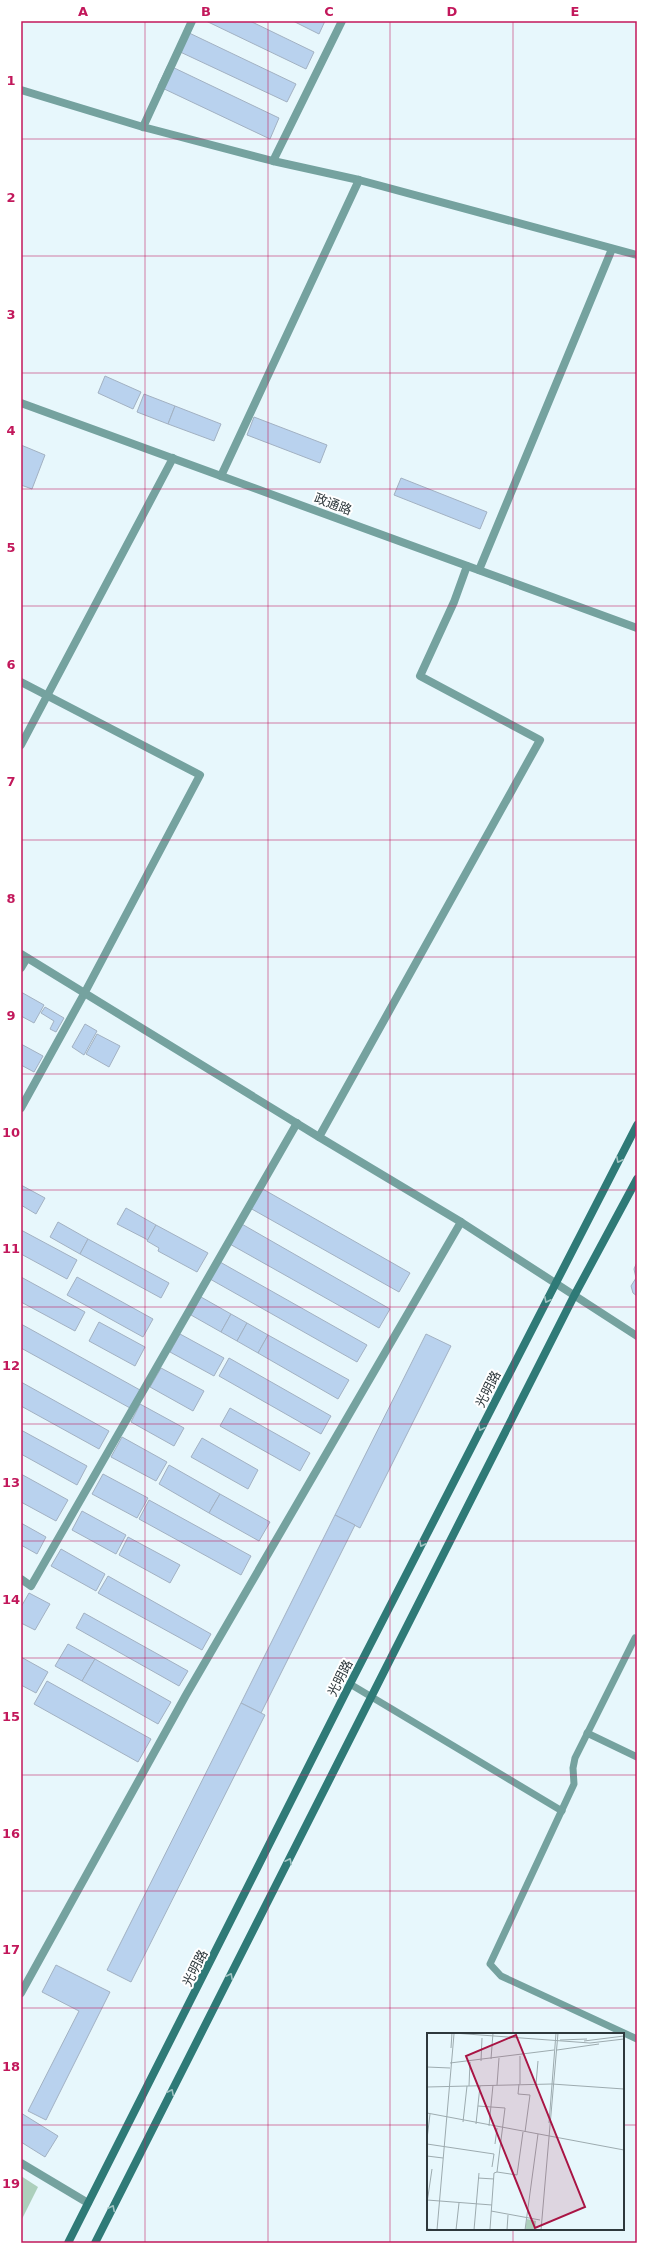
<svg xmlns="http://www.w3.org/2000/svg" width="658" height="2264" font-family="'DejaVu Sans','Noto Sans SC',sans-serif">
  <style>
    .park { fill: #accfbc }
    .building { fill: #b9d2ee; stroke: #a2b1c2 }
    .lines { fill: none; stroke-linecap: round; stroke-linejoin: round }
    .service { stroke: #75a29f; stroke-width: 7 }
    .minor { stroke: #75a29f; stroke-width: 8 }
    .tertiary { stroke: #75a29f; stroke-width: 8 }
    .secondary { stroke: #2f7a77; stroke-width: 8 }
    .oneway { stroke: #a1c3c2 }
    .grid { fill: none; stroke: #c2185b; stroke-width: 1; stroke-opacity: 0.55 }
    .labels { text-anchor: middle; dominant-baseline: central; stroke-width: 4; stroke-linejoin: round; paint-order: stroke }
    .street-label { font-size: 13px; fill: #2e383c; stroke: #fff }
    .inset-road { fill: none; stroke: #9dabaf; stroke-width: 1 }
    .view { fill: #a91444; fill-opacity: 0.15; stroke: #a91444; stroke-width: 2 }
    .inset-edge { fill: none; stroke: #2e383c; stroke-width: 2 }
    .neatline { fill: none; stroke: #c2185b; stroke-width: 1.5 }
    .grid-label { font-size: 13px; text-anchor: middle; font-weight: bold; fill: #c2185b }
  </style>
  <rect width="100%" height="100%" fill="#e7f7fc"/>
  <!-- park -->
  <path class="park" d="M21,2176l17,11 -17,34z"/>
  <!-- building -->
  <g class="building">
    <path d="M206,21h44l64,31 -8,17z"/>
    <path d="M293,21h32l-6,13z"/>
    <path d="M185,31l111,53 -9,18 -111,-52z"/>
    <path d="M168,65l111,53 -9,21 -112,-53z"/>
    <path d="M105,376l36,16 -8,17 -35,-16z"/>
    <path d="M144,394l31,12 -7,18 -31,-12z"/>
    <path d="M175,406l46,18 -7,17 -46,-17z"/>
    <path d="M254,417l73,28 -7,18 -73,-28z"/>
    <path d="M21,445l24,10 -13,34 -11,-4z"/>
    <path d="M401,478l86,34 -7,17 -86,-34z"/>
    <path d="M21,992l23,13 -10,18 -13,-7z"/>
    <path d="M45,1007l19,11 -8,14 -6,-3 4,-8 -13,-8z"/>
    <path d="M85,1024l12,7 -13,24 -12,-8z"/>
    <path d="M97,1034l23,12 -11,21 -23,-13z"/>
    <path d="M21,1044l22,12 -9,16 -13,-7z"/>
    <path d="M21,1185l24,13 -9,16 -15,-9z"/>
    <path d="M261,1188l149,85 -11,19 -149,-84z"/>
    <path d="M126,1208l30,17 -8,15 -31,-16z"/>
    <path d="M58,1222l30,17 -8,15 -30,-17z"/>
    <path d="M240,1223l150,86 -11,19 -151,-85z"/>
    <path d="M156,1225l52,28 -11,19 -39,-21 1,-3 -12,-7z"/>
    <path d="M21,1230l56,30 -10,19 -46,-25z"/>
    <path d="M88,1239l81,44 -8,15 -81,-44z"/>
    <path d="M220,1262l147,83 -10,17 -147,-83z"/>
    <path d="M637,1262v34l-4,-3 -2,-7 5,-8 -2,-9z"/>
    <path d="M21,1277l64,35 -10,19 -54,-29z"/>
    <path d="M77,1277l76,42 -10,18 -76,-42z"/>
    <path d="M201,1297l30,17 -10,18 -30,-17z"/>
    <path d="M231,1314l16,9 -10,18 -16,-9z"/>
    <path d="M99,1322l46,25 -10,19 -46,-25z"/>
    <path d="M247,1323l21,12 -10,18 -21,-12z"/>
    <path d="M21,1324l119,66 -10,18 -109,-60z"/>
    <path d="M180,1334l44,24 -10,18 -44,-24z"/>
    <path d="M426,1334l25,12 -91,182 -25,-13z"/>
    <path d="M268,1335l81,45 -11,19 -80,-46z"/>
    <path d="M229,1358l102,58 -10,18 -102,-58z"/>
    <path d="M161,1368l43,23 -11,20 -43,-24z"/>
    <path d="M21,1382l88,49 -10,18 -78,-43z"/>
    <path d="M140,1404l44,24 -10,18 -43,-24z"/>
    <path d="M230,1408l80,45 -10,18 -80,-45z"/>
    <path d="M21,1430l66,36 -10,19 -56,-31z"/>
    <path d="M122,1437l45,25 -11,19 -45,-24z"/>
    <path d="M202,1438l56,32 -10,19 -57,-32z"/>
    <path d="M169,1465l51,29 -11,19 -50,-29z"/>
    <path d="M21,1474l47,26 -12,21 -35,-19z"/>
    <path d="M103,1474l45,24 -11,20 -45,-24z"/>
    <path d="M220,1494l50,28 -11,19 -50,-28z"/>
    <path d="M149,1500l102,56 -10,19 -102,-56z"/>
    <path d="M82,1511l44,24 -10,19 -44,-24z"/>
    <path d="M335,1515l20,10 -94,188 -20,-10z"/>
    <path d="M21,1523l25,14 -9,17 -16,-9z"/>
    <path d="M128,1537l52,28 -10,18 -51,-28z"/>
    <path d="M61,1549l44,25 -9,17 -45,-25z"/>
    <path d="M108,1576l103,58 -9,16 -104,-57z"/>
    <path d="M29,1593l21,11 -15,26 -14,-7v-16z"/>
    <path d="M84,1613l104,58 -9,15 -103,-58z"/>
    <path d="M68,1644l27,15 -13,22 -27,-15z"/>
    <path d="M21,1657l27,15 -12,21 -15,-8z"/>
    <path d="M95,1659l76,43 -13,22 -76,-43z"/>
    <path d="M47,1681l104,58 -13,23 -104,-58z"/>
    <path d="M241,1703l24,12 -134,267 -24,-12z"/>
    <path d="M56,1965l54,27 -64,128 -18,-9 51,-100 -37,-19z"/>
    <path d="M21,2113l37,23 -13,21 -24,-15z"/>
  </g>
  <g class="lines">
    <!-- service -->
    <g class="service">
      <path d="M635,1638l-60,120 -2,10 1,16 -84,180 11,12 136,63"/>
      <path d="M350,1684l212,127"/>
      <path d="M587,1733l50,24"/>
    </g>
    <!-- minor -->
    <g class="minor">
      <path d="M21,90l122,37 130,34 86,19 278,75"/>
      <path d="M143,127l49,-106"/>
      <path d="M273,161l69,-140"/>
      <path d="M221,476l138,-296"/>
      <path d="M479,570l133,-321"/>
      <path d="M21,682l179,93 -116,219 -63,114"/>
      <path d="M21,745l152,-287"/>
      <path d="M21,968l6,-10"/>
      <path d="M319,1137l221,-397 -120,-64 34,-74 13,-36"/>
      <path d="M21,1579l10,7 266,-463"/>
      <path d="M21,1993l165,-298 275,-473"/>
      <path d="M21,2163l67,40"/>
    </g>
    <!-- tertiary -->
    <g class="tertiary">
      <path d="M21,403l616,225"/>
      <path d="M21,954l298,183 142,85 176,114"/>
    </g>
    <!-- secondary -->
    <g class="secondary">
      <path d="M68,2243l282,-559 287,-559"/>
      <path d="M95,2243l479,-947 63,-117"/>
    </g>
  </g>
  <!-- one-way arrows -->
  <defs><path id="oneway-chevron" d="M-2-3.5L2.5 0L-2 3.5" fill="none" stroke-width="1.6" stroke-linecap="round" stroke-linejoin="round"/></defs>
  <g class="oneway">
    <use href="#oneway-chevron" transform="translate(619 1160) rotate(117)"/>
    <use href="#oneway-chevron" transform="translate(547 1300) rotate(117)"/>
    <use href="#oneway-chevron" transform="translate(481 1428) rotate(117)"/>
    <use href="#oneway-chevron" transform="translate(422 1544) rotate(117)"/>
    <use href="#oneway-chevron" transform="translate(289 1861) rotate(-63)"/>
    <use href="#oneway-chevron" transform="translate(230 1976) rotate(-63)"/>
    <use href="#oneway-chevron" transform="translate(171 2092) rotate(-63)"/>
    <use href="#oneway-chevron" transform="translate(112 2208) rotate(-63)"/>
  </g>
  <!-- grid -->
  <path class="grid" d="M145,21v2222M268,21v2222M390,21v2222M513,21v2013M21,139h616M21,256h616M21,373h616M21,489h616M21,606h616M21,723h616M21,840h616M21,957h616M21,1074h616M21,1190h616M21,1307h616M21,1424h616M21,1541h616M21,1658h616M21,1775h616M21,1891h616M21,2008h616M21,2125h407M623,2125h14M513,2229v14"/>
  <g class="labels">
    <!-- street labels -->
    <g class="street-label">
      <text transform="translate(333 504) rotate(20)">政通路</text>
      <text transform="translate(488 1389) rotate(-63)">光明路</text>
      <text transform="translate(340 1678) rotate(-63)">光明路</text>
      <text transform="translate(195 1968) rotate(-63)">光明路</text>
    </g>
  </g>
  <!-- overview -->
  <g transform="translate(427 2033)">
    <rect width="197" height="197" fill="#e7f7fc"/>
    <path d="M100,186l9,2 -1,9h-10z" fill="#accfbc"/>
    <path class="inset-road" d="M26,0l137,10 34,-4M133,7l27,-1M157,8l40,-5M24,15l1,-15M130,17l42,-6M64,26l2,-26M54,28l1,-23M23,30l104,-13M0,34l23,1M92,51l-1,10 12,1 -5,37M93,51v-28M109,51l2,-23M70,52l2,-27M42,53l1,-24M0,54l125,-3 72,5M51,73l27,2 -8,64 20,3 6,-43M0,80l197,37M36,89l4,-36M122,90l7,-90M49,91l4,-38M62,93l4,-41M0,106l3,-25M0,111l67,10 -2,13M68,111l2,-16M0,123l16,2M51,145l16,1M0,167l65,5M0,170l5,-34M64,178l49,9M0,196l12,1M63,196l4,-56 3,-1M10,197l17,-196M29,197l3,-27M47,197l5,-57M80,197l1,-15M98,197l13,-96M114,197l17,-197"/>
    <path class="view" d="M89,2l69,172 -50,21 -69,-172z"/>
    <rect width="197" height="197" class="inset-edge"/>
  </g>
  <!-- border -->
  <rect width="658" height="2264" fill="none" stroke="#ffffff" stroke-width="44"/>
  <rect x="22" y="22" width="614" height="2220" class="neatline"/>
  <g class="grid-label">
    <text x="83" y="16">A</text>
    <text x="206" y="16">B</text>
    <text x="329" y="16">C</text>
    <text x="452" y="16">D</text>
    <text x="575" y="16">E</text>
    <text x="11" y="85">1</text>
    <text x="11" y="202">2</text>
    <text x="11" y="319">3</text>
    <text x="11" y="435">4</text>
    <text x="11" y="552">5</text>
    <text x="11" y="669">6</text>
    <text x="11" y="786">7</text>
    <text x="11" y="903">8</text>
    <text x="11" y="1020">9</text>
    <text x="11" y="1137">10</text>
    <text x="11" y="1253">11</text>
    <text x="11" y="1370">12</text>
    <text x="11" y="1487">13</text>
    <text x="11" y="1604">14</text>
    <text x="11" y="1721">15</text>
    <text x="11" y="1838">16</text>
    <text x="11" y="1954">17</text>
    <text x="11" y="2071">18</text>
    <text x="11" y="2188">19</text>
  </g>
</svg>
